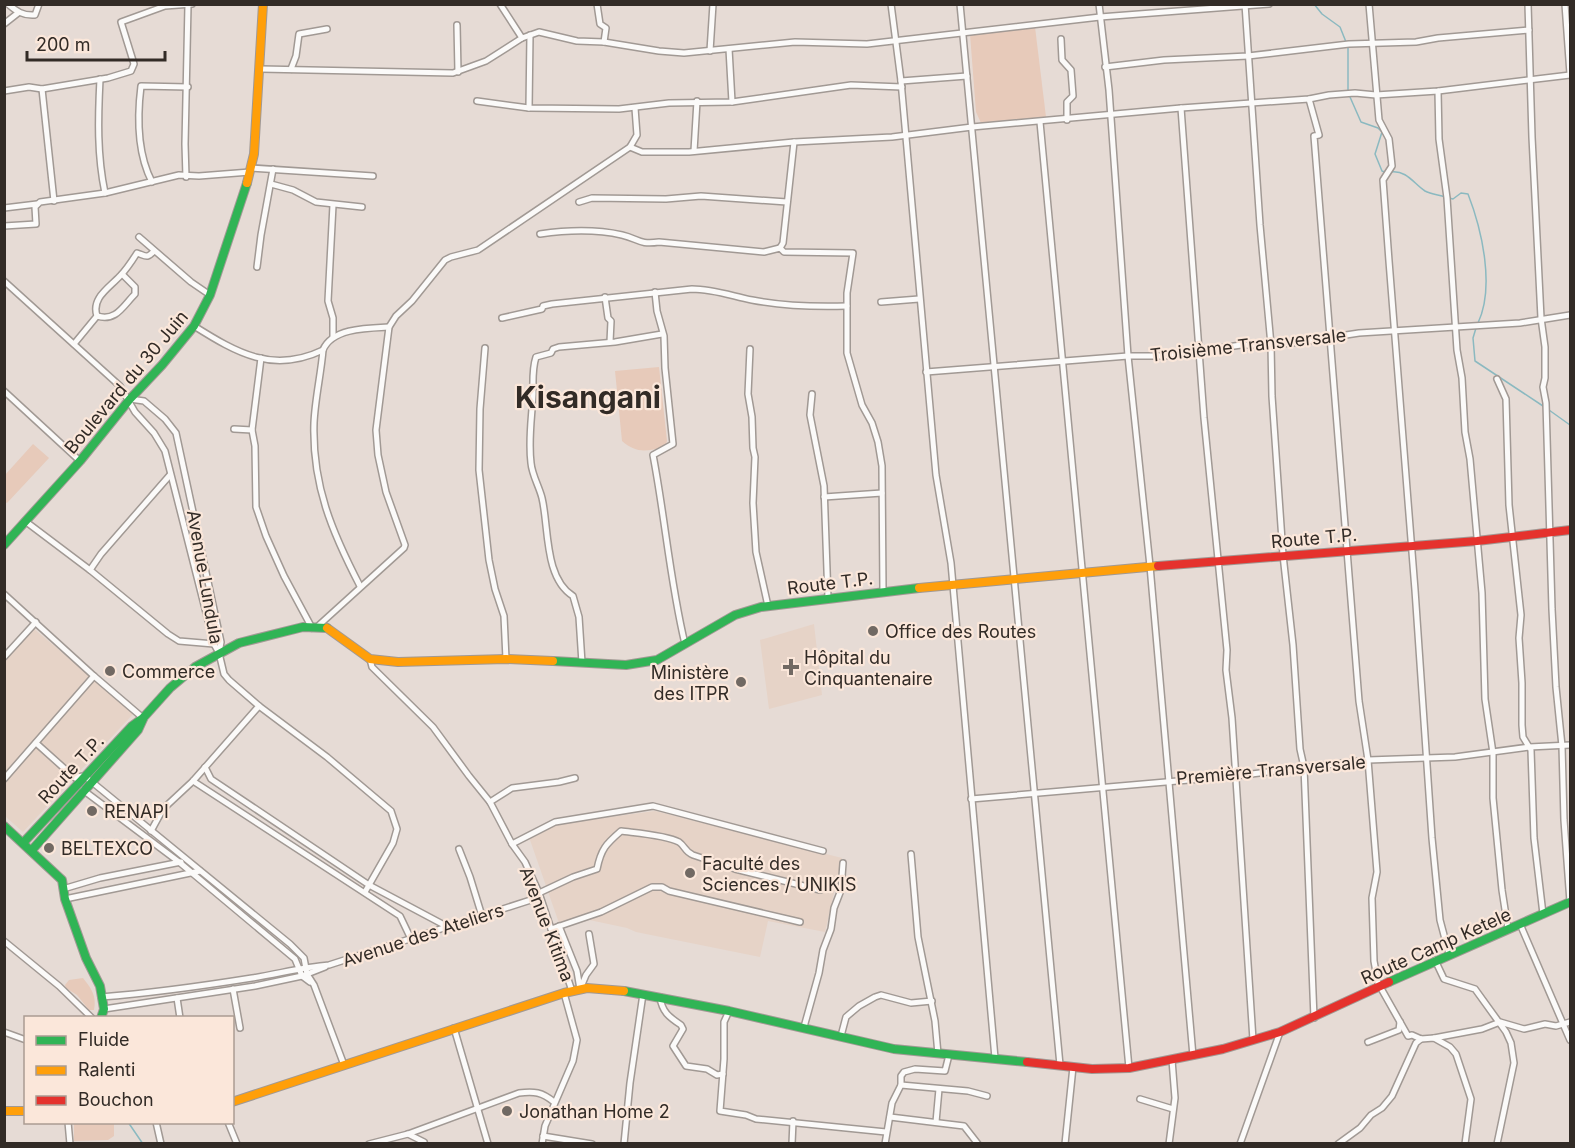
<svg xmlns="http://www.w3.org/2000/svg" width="1575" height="1148" font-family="Inter,sans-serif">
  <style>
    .built { fill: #e6d3c7 }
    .green { fill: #e7caba }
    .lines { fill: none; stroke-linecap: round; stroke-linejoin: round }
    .stream { stroke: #8bb9c0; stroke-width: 1.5 }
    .street-casing { stroke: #a19994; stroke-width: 8 }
    .fast-casing { stroke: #a19994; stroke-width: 10 }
    .slow-casing { stroke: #a19994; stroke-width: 10 }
    .jam-casing { stroke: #a19994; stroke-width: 10 }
    .street { stroke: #fbfaf9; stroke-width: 5 }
    .fast { stroke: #30b455; stroke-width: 8 }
    .slow { stroke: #ff9f0a; stroke-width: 8 }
    .jam { stroke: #e5322d; stroke-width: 8 }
    .poi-dot { fill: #716963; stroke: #fbe7da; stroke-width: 2 }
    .labels { text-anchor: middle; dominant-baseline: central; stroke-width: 4.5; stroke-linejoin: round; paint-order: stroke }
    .street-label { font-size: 18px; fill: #322b26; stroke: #fbe7da }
    .poi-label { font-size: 18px; fill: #322b26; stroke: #fbe7da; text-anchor: start }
    .town-label { font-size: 30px; font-weight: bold; fill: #322b26; stroke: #fbe7da }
  </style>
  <rect width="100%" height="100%" fill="#e6dbd5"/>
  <!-- built -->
  <g class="built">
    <path d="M814,624l8,71 -53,14 -9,-69z"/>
    <path d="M34,629l100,84 -111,119 -18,-16v-154z"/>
    <path d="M655,811l187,47 -17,74 -57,-11 -8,36 -124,-25 -9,-4 -47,-10 -20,8 -31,-89 29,-13z"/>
  </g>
  <!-- green -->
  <g class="green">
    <path d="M1035,27l11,90 -65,6 -5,-11 -6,-78z"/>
    <path d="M659,367l8,74 -2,6c-19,4 -28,7 -43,-6l-7,-70z"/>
    <path d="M33,444l16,14 -42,45 -2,-1v-27z"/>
    <path d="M83,978c8,10 14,18 11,32h-5l-12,-15 -11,-7 -1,-3 4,-5z"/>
    <path d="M74,1123h40v13l-6,4 -34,1z"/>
  </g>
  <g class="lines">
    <!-- stream -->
    <g class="stream">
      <path d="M1314,4l8,10 18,13 6,15"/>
      <path d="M1348,46v44"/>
      <path d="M1350,97l11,25 17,6 4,4 -7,22 7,17 5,2"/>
      <path d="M1391,172c16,-2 23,12 34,19 6,3 14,4 20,6"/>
      <path d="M1449,198l4,1 8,-6 7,1c14,36 27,93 10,129"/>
      <path d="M1476,328l-3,10 2,23 68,45"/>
      <path d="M1549,410l21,15"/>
      <path d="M128,1122l15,22"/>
    </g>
    <!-- street casing -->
    <g class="street-casing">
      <g id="street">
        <path d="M8,4c8,7 15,12 27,11l4,-11"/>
        <path d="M500,4l22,34"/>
        <path d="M597,4l3,20 6,4 -2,14"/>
        <path d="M891,4l10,77 35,394 15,88 44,495"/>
        <path d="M960,4l100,1061"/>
        <path d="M1099,4l10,86 19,266 22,210 43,490"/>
        <path d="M1245,4l15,221 11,120 1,51 11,159 10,90 7,104 4,18 10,251"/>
        <path d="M1369,4l10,116 10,19 3,27 -9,14 6,81 26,329 17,248 8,82 9,34"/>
        <path d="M1528,4l4,133 9,181 4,29v31l-2,9 3,16 6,206 4,78 6,59 2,74 6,82"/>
        <path d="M1565,4l5,70"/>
        <path d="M4,24l14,-11"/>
        <path d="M457,25l1,47"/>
        <path d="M1061,39l1,21 9,10 2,26 -6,6v18"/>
        <path d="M729,49l3,53"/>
        <path d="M710,51l3,-47"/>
        <path d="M1105,67l59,-7 84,-4 101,-12 67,-2 22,-4 91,-8"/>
        <path d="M261,69l192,4 33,-12 36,-23 17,-6 38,9 27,1 55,9 25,2 111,-11 72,2 233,-27 169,-13"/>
        <path d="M291,69l5,-13 3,-22 28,-5"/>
        <path d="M100,79c-2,39 -3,76 5,114"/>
        <path d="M901,81l66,-5"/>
        <path d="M42,89l12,112"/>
        <path d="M4,91l25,-4 13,2 66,-11 23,-7 3,-7 -13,-42 44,-16 27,-2"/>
        <path d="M1438,91l1,48 8,59 10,152 5,28 3,54 5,27 12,134 3,106 8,54v45l9,92 6,39"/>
        <path d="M1309,99l10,36 -5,1 45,565 9,59 9,112 -5,26 2,63 4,22 30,53 4,-1 9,4 13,-1 16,9 6,7 15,45 -6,45"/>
        <path d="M477,101l52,7 90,1 50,-6 63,-1 119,-17 51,2"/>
        <path d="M529,108l1,-73"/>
        <path d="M1181,108l23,310 23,232 -1,20 6,48 21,322"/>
        <path d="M1040,122l89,946"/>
        <path d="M630,147l12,5h47l105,-10 98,-5 80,-10 209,-19 128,-9 20,-4 26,-2 21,2 62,-4 132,-16"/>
        <path d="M694,151l3,-50"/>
        <path d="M252,168l121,8"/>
        <path d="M186,177l-1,-33 3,-139"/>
        <path d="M152,182c-15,-29 -15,-64 -11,-96l47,1"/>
        <path d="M271,184l22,6 23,12 46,5"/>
        <path d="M579,202l13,-4 74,1 35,-3 86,6"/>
        <path d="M333,205l-5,96 5,17v19"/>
        <path d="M4,208l33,-4"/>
        <path d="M4,226l32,-2 -1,-17 5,-5 65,-9 74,-18 20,1 51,-4"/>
        <path d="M540,234c28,-4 55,-5 82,1 17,4 17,10 37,7l105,10 16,-4 4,4 69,1 -6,40v60l15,52 10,18 6,19 4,24 1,125"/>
        <path d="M139,237l52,45 19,13"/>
        <path d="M780,248l3,-5 11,-101"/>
        <path d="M257,267l4,-32 12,-66"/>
        <path d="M4,281l116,105 15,26 19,21 11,18 49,193 5,9 5,21 5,6 30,26 68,51 64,54 6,18 -4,14 -28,49"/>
        <path d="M655,292l2,19 7,25 1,32 8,76 -20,11c12,62 17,127 32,189"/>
        <path d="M605,297l3,21 3,3 -1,21"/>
        <path d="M881,302l38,-3"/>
        <path d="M97,316c19,6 26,-10 38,-22v-7l-13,-13"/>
        <path d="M502,318l40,-9 1,-3 9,-2 140,-15c21,0 40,7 60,11 31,6 63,7 95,6"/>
        <path d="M194,326c43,27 79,48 129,24 9,-22 45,-22 66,-23"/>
        <path d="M74,344l23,-28c-6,-18 12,-28 23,-40 6,-6 12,-15 17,-23 9,3 10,6 17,-2"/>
        <path d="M485,348l-5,61 -1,61 10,90 6,29 9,27 2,43"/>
        <path d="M750,349l-2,45 4,23 1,31 2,9 -2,46 3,49 12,54"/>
        <path d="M323,350c-2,24 -8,49 -9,73 -2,62 18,109 46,163"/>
        <path d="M261,358l-9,72 3,16 1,61 10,29 18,40 28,52"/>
        <path d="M926,372l202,-16h36l77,-11h30l30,-3 58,-9 161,-10 50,-8"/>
        <path d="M1497,379l9,20 3,106 12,110 -2,23 3,45v42l1,12 8,13 3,88 9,76"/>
        <path d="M4,391l76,70"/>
        <path d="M812,394l-2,21 14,71 4,112"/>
        <path d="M130,399l14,2 21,18 11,14 45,209 -2,11"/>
        <path d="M234,429l18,1"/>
        <path d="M824,497l58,-4"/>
        <path d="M25,521l65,49 78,64 11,7 35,3"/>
        <path d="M90,570l11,-16 69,-79"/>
        <path d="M4,594l90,82 49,42"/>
        <path d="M318,626l86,-78 1,-3 -19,-53 -8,-37 -2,-25 13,-103 7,-11 16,-15 33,-41 6,-3 27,-7 152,-103 7,-12 -2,-27"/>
        <path d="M4,657l32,-35"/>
        <path d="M370,659l2,8 61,60 36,49 21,26 22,42 13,18 14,31 33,98"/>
        <path d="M582,663l-3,-46 -6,-21c-29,-18 -24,-69 -31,-98 -3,-12 -10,-23 -11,-35 -3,-24 1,-46 2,-69 0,-13 -1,-25 3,-37l15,-4 2,-4 6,-2 56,-5 47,-8"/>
        <path d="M36,743l39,35"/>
        <path d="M205,767l6,12 158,106 79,42"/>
        <path d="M75,777l9,-1 8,6 198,162 14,14 3,16 7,11 30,80"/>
        <path d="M4,779l90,-103"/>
        <path d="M193,781l207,135 11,23"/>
        <path d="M83,790l96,72 116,97 7,17 8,6"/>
        <path d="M971,799l264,-23 133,-16 87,-3 74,-10 41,-2"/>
        <path d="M490,802l22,-14 47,-6 16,-4"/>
        <path d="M151,831l12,-22 30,-28 66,-75"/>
        <path d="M512,844l43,-22 98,-16 170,45"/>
        <path d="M459,849l11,28 12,39"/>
        <path d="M911,854l7,83 17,84 3,33"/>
        <path d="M63,889l37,-11 81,-16"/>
        <path d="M539,893l34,-16 24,-8c4,-20 9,-25 24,-38 15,2 45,4 58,11 6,4 6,10 14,13l42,14 85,21"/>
        <path d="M65,899l135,-28"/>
        <path d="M1520,924l50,116"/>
        <path d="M559,926l18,45 3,18"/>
        <path d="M551,929l50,-17 51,-25h10l7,4 131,31"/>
        <path d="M4,941l55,45 33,32"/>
        <path d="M1435,960l9,19 31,10 31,43 5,11 3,20 -17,81"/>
        <path d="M581,987l5,-12 8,-11 -5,-30"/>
        <path d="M233,989l7,39"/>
        <path d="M101,997c51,-4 101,-11 151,-19 26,-4 51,-11 77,-13l211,-68"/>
        <path d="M660,997c2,15 9,20 21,28l2,4 -10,17 13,20 21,3 10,6 6,-1"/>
        <path d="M177,998l3,20"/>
        <path d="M104,1009l151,-23 47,-10 23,-9"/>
        <path d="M729,1011l-5,11v37l-4,52 26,4 10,4 130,13"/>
        <path d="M804,1027l15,-54 4,-23 8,-21 3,-21 7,-18 2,-27"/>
        <path d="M454,1028l34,116"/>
        <path d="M4,1032l22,8"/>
        <path d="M841,1036l5,-19 13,-11 16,-9 6,-2 30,8 21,-2"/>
        <path d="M1434,1038l48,-9 18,-7 24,7 21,-5 11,2 14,-4"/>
        <path d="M1368,1042l31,-12 1,-8"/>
        <path d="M901,1085l67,6 19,5"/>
        <path d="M1140,1099l33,10"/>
        <path d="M890,1117l74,9 14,18"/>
        <path d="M68,1122l2,22"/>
        <path d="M156,1122l5,22"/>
        <path d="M228,1122l9,22"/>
        <path d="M936,1122l3,-33"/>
        <path d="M408,1134l16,8"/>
        <path d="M543,1136l49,8"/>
        <path d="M369,1144l39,-10 111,-41c15,-2 23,-1 35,9"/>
        <path d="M542,1144l3,-18 28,-65 4,-21 -13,-47"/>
        <path d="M624,1144l6,-61 13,-89"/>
        <path d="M792,1144l1,-23"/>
        <path d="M885,1144l7,-41 9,-18v-9l3,-4 11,-3 30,2 4,-16"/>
        <path d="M1065,1144l8,-77"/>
        <path d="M1169,1144l6,-46 -3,-38"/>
        <path d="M1240,1144l40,-112"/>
        <path d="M1338,1144l22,-16 11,-13 11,-7 10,-12 24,-53 5,-4"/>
      </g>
    </g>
    <!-- fast casing -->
    <g class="fast-casing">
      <g id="fast">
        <path d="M4,545l76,-84 50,-62 32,-34 32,-39 16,-31 37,-112"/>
        <path d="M553,661l73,4 31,-5 78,-45 26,-8 158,-19"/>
        <path d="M4,826l58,54 3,19 21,59 14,28 4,23 -3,9"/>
        <path d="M23,843l109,-117 11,-8 27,-30 25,-21 44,-24 64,-16 24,1"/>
        <path d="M32,850l106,-120 5,-11"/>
        <path d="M1389,982l181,-80"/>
        <path d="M624,991l105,20 165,38 133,13"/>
      </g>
    </g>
    <!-- slow casing -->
    <g class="slow-casing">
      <g id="slow">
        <path d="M247,183l7,-29 9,-150"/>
        <path d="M919,588l239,-22"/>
        <path d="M327,628l43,31 28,3 108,-3 47,2"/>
        <path d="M232,1102l332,-109 23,-5 37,3"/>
        <path d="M4,1111h22"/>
      </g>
    </g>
    <!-- jam casing -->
    <g class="jam-casing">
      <g id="jam">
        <path d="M1158,566l319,-25 93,-11"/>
        <path d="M1027,1062l65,7 37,-1 94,-19 57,-17 109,-50"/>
      </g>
    </g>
    <!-- street -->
    <use href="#street" class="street"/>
    <!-- fast -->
    <use href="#fast" class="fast"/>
    <!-- slow -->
    <use href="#slow" class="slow"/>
    <!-- jam -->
    <use href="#jam" class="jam"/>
  </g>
  <!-- markers -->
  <g class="poi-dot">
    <circle cx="873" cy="631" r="6"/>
    <path d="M788 658h6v6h6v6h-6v6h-6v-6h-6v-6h6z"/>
    <circle cx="110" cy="671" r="6"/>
    <circle cx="741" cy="682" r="6"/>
    <circle cx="92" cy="811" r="6"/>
    <circle cx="49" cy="848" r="6"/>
    <circle cx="690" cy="873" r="6"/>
    <circle cx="507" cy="1111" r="6"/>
  </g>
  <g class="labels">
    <!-- street labels -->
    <g class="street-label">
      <text transform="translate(1248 345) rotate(-6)">Troisième Transversale</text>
      <text transform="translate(126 382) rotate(-50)">Boulevard du 30 Juin</text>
      <text transform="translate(1314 538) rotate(-5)">Route T.P.</text>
      <text transform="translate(205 577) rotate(80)">Avenue Lundula</text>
      <text transform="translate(830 583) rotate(-7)">Route T.P.</text>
      <text transform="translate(71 769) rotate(-47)">Route T.P.</text>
      <text transform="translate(1271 770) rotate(-5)">Première Transversale</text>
      <text transform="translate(547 924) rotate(69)">Avenue Kitima</text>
      <text transform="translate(423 935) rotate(-18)">Avenue des Ateliers</text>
      <text transform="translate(1436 946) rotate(-24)">Route Camp Ketele</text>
    </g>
    <!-- poi labels -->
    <g class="poi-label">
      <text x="885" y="631">Office des Routes</text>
      <text x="804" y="657">Hôpital du<tspan x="804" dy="21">Cinquantenaire</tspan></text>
      <text x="122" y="671">Commerce</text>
      <text x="729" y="672" text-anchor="end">Ministère<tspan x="729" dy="21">des ITPR</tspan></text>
      <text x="104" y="811">RENAPI</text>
      <text x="61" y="848">BELTEXCO</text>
      <text x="702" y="863">Faculté des<tspan x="702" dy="21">Sciences / UNIKIS</tspan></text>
      <text x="519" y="1111">Jonathan Home 2</text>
    </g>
    <!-- town labels -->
    <g class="town-label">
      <text x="588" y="397">Kisangani</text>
    </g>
  </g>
  <!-- border -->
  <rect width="1575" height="1148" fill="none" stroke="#322b26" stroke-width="12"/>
  <!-- legend -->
  <rect x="24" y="1016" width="210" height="108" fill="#fbe7da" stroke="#ab9c92" stroke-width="1.5"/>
  <rect x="36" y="1036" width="30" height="9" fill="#30b455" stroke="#ab9c92" stroke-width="1.5"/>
  <text x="78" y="1046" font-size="18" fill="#322b26">Fluide</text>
  <rect x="36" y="1066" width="30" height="9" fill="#ff9f0a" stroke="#ab9c92" stroke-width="1.5"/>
  <text x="78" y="1076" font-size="18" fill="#322b26">Ralenti</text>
  <rect x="36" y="1096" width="30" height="9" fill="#e5322d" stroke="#ab9c92" stroke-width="1.5"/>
  <text x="78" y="1106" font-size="18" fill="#322b26">Bouchon</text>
  <!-- scale -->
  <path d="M27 51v9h138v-9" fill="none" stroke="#322b26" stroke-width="3"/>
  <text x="36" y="51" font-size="18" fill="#322b26" stroke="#fbe7da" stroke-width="4.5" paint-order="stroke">200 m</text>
</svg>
